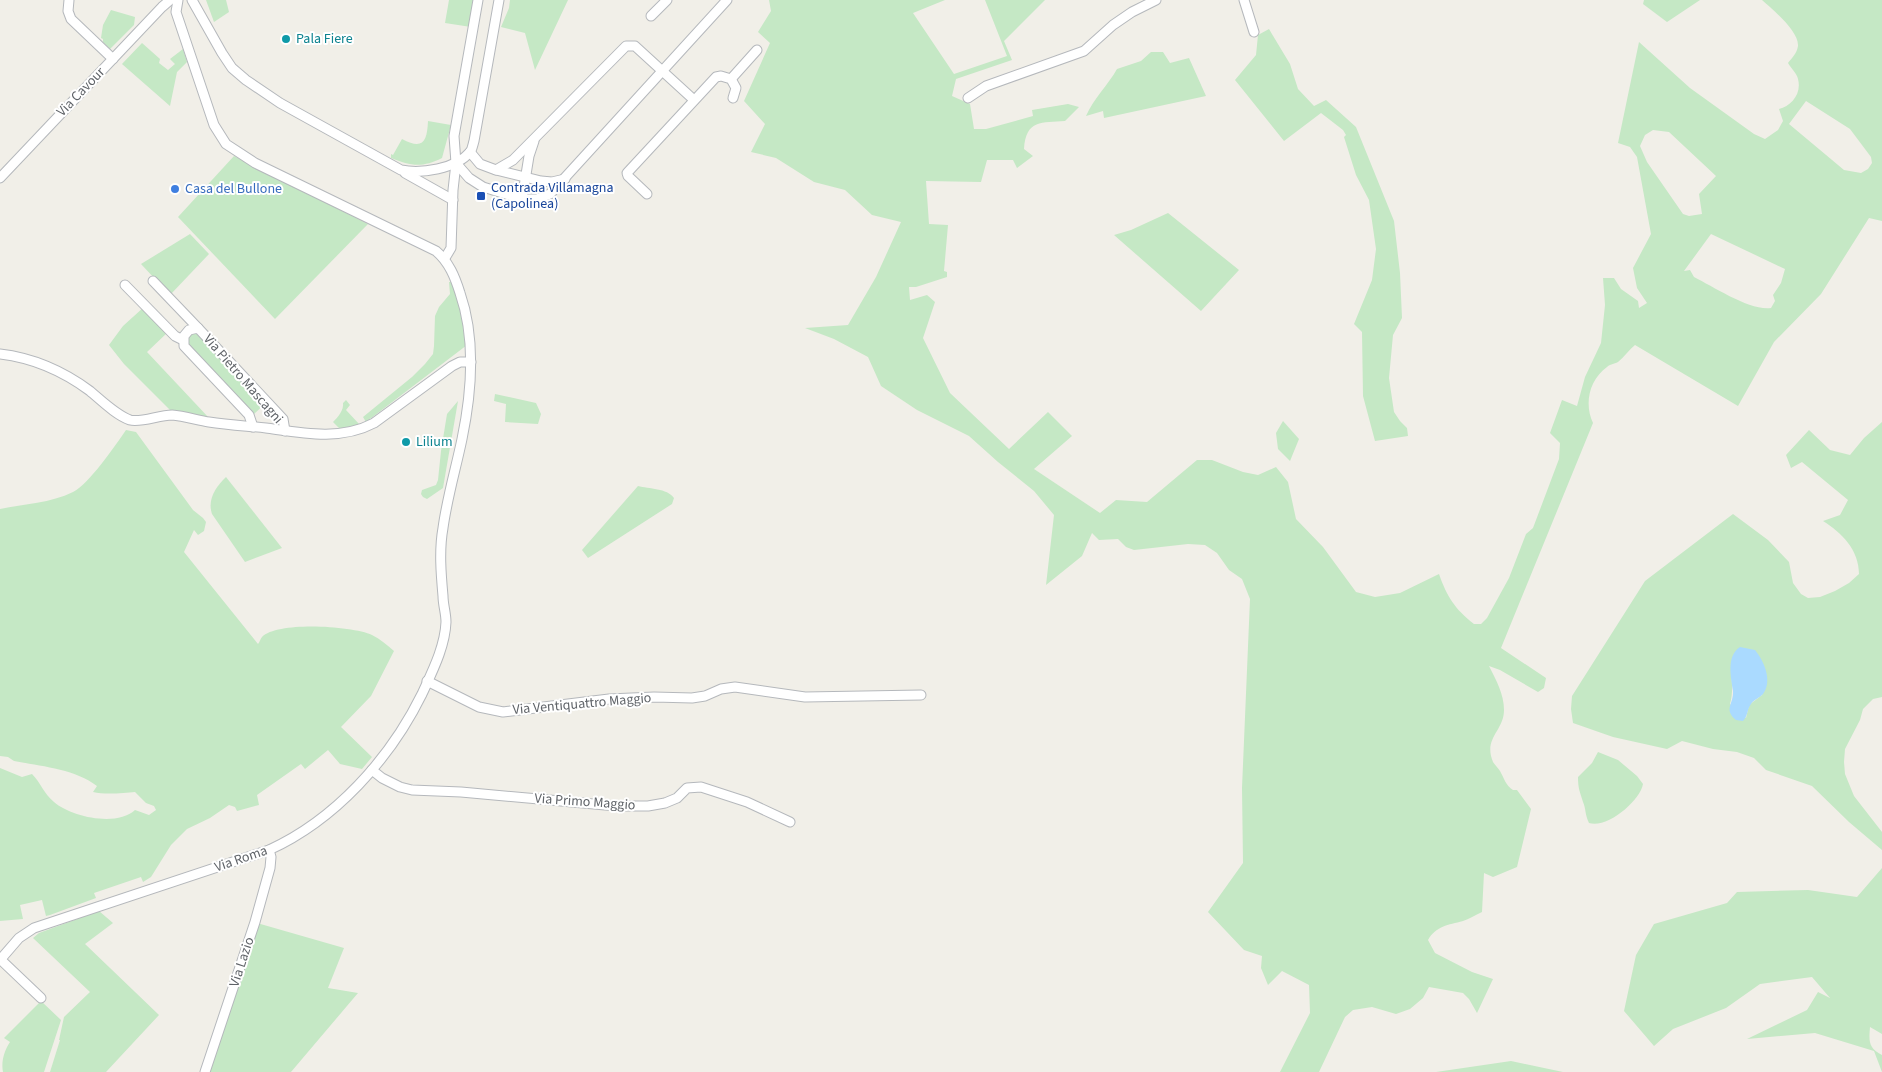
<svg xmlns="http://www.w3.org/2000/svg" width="1882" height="1072" font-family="'Source Sans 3',sans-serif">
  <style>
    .green { fill: #c5e8c5; fill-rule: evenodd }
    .water { fill: #aadaff }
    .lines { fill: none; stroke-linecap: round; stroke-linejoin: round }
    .minor-casing { stroke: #b5b8bc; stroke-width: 11 }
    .minor { stroke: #fff; stroke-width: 9 }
    .culture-dot { fill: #0f9aa8; stroke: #fff; stroke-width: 2 }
    .shop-dot { fill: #3f7fe0; stroke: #fff; stroke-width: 2 }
    .transit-dot { fill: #1a4fb4; stroke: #fff; stroke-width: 2 }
    .labels { text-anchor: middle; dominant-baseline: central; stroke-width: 4; stroke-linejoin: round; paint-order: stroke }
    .culture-label { font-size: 14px; fill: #0d838f; stroke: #fff; text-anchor: start }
    .street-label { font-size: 14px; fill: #5f6368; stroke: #fff }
    .transit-label { font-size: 14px; fill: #164399; stroke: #fff; text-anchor: start }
    .shop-label { font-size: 14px; fill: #366cbe; stroke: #fff; text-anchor: start }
  </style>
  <rect width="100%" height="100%" fill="#f1efe8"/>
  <!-- green -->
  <g class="green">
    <path d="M206,0h20l3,12 -15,10z"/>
    <path d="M449,0h27l-5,27 -26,-4z"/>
    <path d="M510,0h58l-33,70 -10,-37 -24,-6 8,-19z"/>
    <path d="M769,0h176l-32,13 41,61 53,-18 -22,-56h60l-41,41 8,19 -56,19 -4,17 18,8 4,25h12l47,-13 -1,-6 36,-6 11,3 -14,14c-23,2 -39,-2 -41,28l9,7 -16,12 -4,-8h-26l-6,22 -55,-1 3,43 19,1 -4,46 3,1v5l-31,10h-7l1,13 17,-5 8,7 -12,36 27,55 59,56 39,-37 24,24 -38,33 66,44 16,-13 31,2 50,-42h15l31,12 15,3 18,-8 12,15 8,37 27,28 33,45 19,5 25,-4 39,-19c8,23 16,35 35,50h7l6,-6 22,-40 17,-44 7,-6 26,-69 1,-16 -10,-10 12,-33 15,6 8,-29 16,-34 4,-38 -2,-27h11l7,11 17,12 1,7 8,-5 -10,-15 -4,-20 18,-34 -14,-77 -7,-10 -12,-4 21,-101 51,46 64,46 11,5 13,-9 5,-9 -4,-12c12,-3 23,-15 19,-30 -1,-5 -7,-11 -10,-16 4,-5 9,-10 10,-17 1,-15 -26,-37 -36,-46h120v221l-13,-3 -48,76 -47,48 -36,64 -103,-61c-6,5 -11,12 -17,17 -4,2 -8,2 -11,5 -18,13 -23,37 -14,56l-92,225 45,30 -2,10 -6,4 -38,-22 -11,-4c7,14 15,28 15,44 0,21 -21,28 -11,52 2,3 5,6 7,9 4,7 6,15 13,19h4l14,19 -14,58 -24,10 -9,-4 -2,39c-7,3 -13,7 -19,9 -15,4 -27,5 -35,19l7,13 37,19 21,7 -16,34 -8,-14 -6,-6 -34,-6 -6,11 -13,11 -14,5 -24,-7 -19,3 -8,7 -26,55h-39l30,-59 -1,-28 -27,-14 -14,14 -7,-17 1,-12 -18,-6 -36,-38 35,-49 -1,-75 8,-189 -8,-20 -13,-9 -12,-17 -12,-8 -17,-1 -54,6 -8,-3 -8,-8 -19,1 -7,-7 -10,23 -36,29 8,-70 -20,-24 -36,-29 -29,-26 -52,-26 -36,-24 -13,-29 -34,-18 -29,-11 43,-3 28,-48 25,-55 -29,-7 -27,-25 -31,-8 -38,-24 -25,-6 14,-28 -21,-23 26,-58 -12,-11 13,-21zM1806,101l44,28 21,28 1,6 -4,6 -7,4 -17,-3 -55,-46zM1653,130l16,2 47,44 -17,18 3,20 -13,2 -6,-2 -36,-52 -7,-16 5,-11zM1711,234l74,35 -4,14 -8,12 2,6 -4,7c-21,3 -57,-21 -77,-31l-4,-7 -6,1z"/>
    <path d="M1644,0h56l-33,22 -24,-18z"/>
    <path d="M111,10l24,7 -1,8 -24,24 -7,-7v-3l-2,-1 2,-13z"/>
    <path d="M1269,29l21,35 8,25 16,17 12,-6 30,27 38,94 6,52 2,45 -9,17 -4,43 5,34 6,9 7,7 1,8 -33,5 -12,-45 -1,-64 -8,-8 18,-44 4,-31 -7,-49 -13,-25 -12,-38 2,-2 -3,-5 -22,-17 -37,28 -49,-61 21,-25 2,-20z"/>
    <path d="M142,43l18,16 -1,4 9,7 7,-6 -5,-5 13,-10 4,13 -10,10 -7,34 -48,-42z"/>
    <path d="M1151,52h12l7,11 19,-5 17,38 -102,22 -1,-7 -17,5c8,-18 22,-31 31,-47l24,-8z"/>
    <path d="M428,121l23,4 -9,33c-20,10 -31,8 -51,0v-4l2,1 9,-16c21,11 25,3 26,-18z"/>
    <path d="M234,156l134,68 -93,95 -97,-102z"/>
    <path d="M1168,213l71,57 -38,41 -87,-76 17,-5z"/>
    <path d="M190,234l19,20 -39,41 -29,-31z"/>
    <path d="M449,282h5l5,14 8,49 -101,77 -3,-5 49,-40 13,-13 8,-10 1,-8 1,-30 4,-9 11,-13z"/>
    <path d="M144,307l24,25 -21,20 62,66 -39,-8 -46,-46 -15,-19 14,-19z"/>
    <path d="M197,332l69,71 -12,11 -65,-67 -2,-10 4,-4z"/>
    <path d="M495,394l41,9 5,11 -3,10 -33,-2 1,-18 -12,-3z"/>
    <path d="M346,400l4,5 -4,5 14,15 -20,4 -7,-7c5,-5 11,-12 10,-19z"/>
    <path d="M458,401l-15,87 -16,11 -4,-2 -2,-3 1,-4 14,-5 2,-5 3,-29 6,-37z"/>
    <path d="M1283,421l16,18 -9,22 -12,-12 -2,-16z"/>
    <path d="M1882,422v275l-9,2 -10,10 -3,11 -15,29 -1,13 1,12 9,22 28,36v18l-33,-28 -37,-36 -46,-16 -12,-12 -17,-6 -24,-3 -31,-8 -15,8 -54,-12 -40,-14 -2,-14 1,-13 73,-115 88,-67 35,26 21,22 4,21 8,11 7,4 12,-1 15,-6 14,-8 10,-9c0,-24 -17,-41 -36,-53l17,-6 8,-15 -46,-38 -11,6 -5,-13 23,-25 21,20 20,5 14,-17zM1731,664l35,16 -4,15 -13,10 -3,13 -16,-14c4,-13 1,-27 1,-40z"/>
    <path d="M126,430l10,2 57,78 10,8 3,4 -2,9 -6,4 -4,-5 -10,22 74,92c2,-2 2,-5 4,-7 16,-16 90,-11 110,-2 8,4 15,10 22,16l-23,45 -30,31 31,30 -10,12 -22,-5 -12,-14 -23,19 -4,-5 -44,31 2,10 -22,6 -2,-4 -6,-2 -19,13 -23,11 -16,16 -20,32 -8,5 -2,-5 -47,16 2,5 -46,17 -4,1 -4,-16 -22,5 3,14 -23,2v-153l22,9 10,-3c9,9 12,20 22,28 17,15 63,25 81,8l14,5 7,-5 -2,-4 -8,-3 -11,-11c-11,1 -30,3 -42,0l4,-6c-22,-17 -57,-20 -83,-25l-6,-4 -8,-1v-247c24,-5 51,-6 73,-17 16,-8 42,-46 53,-62z"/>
    <path d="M226,477l56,71 -37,14 -33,-48c-5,-15 4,-27 14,-37z"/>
    <path d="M638,486c11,3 29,2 36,12l-2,6 -84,54 -6,-8z"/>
    <path d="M1598,752l20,8 19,16 6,8c-3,17 -36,45 -54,39 -4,-8 -3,-14 -6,-21 -3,-10 -5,-13 -5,-25l14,-14z"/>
    <path d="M1882,868v166l-12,-7c-1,14 -2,21 12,28v17l-8,-21 -59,-18 -68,6 60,-29 11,-18 12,6 -18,-21 -52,7 -34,24 -53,21 -19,17 -30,-35 12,-56 18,-31 73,-21 10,-11 71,-2 49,7z"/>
    <path d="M99,911l14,12 -28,21 74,71 -53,57h-56l10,-32h-1l5,-23 26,-25 -57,-54 6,-5z"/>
    <path d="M257,923l87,25 -16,40 30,5 -67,79h-83z"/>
    <path d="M41,1001l20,19 -17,52h-41c-2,-10 1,-21 7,-30l-6,-4z"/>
    <path d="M1511,1061l52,11h-127z"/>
  </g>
  <!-- water -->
  <path class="water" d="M1740,647l15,3c9,11 18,31 8,44 -3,4 -9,5 -12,10 -4,5 -3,12 -8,17l-7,-1c-13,-11 -2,-16 -3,-29 -2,-14 -7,-35 7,-44z"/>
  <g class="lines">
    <!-- minor casing -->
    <g class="minor-casing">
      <g id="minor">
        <path d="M69,0l-1,11 3,8 42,40"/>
        <path d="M192,0l30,53 10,15 14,12 34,23 121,67c20,4 55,-1 69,-18 2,-2 3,-8 4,-11l25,-141"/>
        <path d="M1244,0l10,32"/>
        <path d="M651,16l16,-16"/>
        <path d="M731,79l26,-29"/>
        <path d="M968,98l18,-12 98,-35 29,-26 19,-13 24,-12"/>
        <path d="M470,152l10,12 16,6 45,11 11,1 13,-3"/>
        <path d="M456,163l13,15 14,9 39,12h15l13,-5 177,-194"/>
        <path d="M496,170l17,-10 113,-114h9l59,54"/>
        <path d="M405,173l48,27"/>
        <path d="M0,178l162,-171 8,-7"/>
        <path d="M647,194l-19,-18 -1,-3 89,-96 5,-1 10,3 5,9 -3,10"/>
        <path d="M522,199l7,-43 5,-15"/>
        <path d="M445,258l6,-10 2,-58 3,-27 -2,-27 24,-136"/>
        <path d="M153,281l45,47"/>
        <path d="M125,285l50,51 8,4"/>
        <path d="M0,354c34,4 63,17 90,37 12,10 26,24 40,29 11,3 29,-5 42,-5 12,1 25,5 37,7 19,3 38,4 57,6 36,5 74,13 108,-5l78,-57 8,-4h11"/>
        <path d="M253,427l-4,-12 -65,-69v-10l5,-6 9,-2 85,91 2,12"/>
        <path d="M427,681l52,26 24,5 106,-13 45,-2 38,1 13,-2 16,-7 14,-2 70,10 116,-2"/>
        <path d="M372,770l10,8 18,9 12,3 49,2 155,14h32l17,-3 12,-5 10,-10 14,-1 46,15 43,20"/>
        <path d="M0,959l41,39"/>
        <path d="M0,960l19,-22 15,-10 235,-78c66,-30 121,-91 153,-156 10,-22 23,-47 24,-72 0,-9 -3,-17 -3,-26 -2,-22 -4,-46 0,-68 4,-30 13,-60 19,-89 10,-48 14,-100 -2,-146 -5,-16 -11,-31 -24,-42l-181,-88 -29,-19 -12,-19 -38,-113 2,-12"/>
        <path d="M205,1072l50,-150 15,-54 1,-11 -2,-7"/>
      </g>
    </g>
    <!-- minor -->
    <use href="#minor" class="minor"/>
  </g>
  <!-- markers -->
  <g class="culture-dot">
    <circle cx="286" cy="39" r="5"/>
    <circle cx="406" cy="442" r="5"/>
  </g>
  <circle class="shop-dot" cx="175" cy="189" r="5"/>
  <rect class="transit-dot" x="476" y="191" width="10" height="10" rx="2.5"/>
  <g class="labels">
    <!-- culture labels -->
    <g class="culture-label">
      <text x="296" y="39">Pala Fiere</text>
      <text x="416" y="442">Lilium</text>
    </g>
    <!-- street labels -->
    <g class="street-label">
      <text transform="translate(81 92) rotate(-46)">Via Cavour</text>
      <text transform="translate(243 379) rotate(49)">Via Pietro Mascagni</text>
      <text transform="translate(582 704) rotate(-5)">Via Ventiquattro Maggio</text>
      <text transform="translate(585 802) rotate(4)">Via Primo Maggio</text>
      <text transform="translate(241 859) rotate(-19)">Via Roma</text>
      <text transform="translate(242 962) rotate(-72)">Via Lazio</text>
    </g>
    <!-- transit labels -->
    <g class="transit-label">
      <text x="491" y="188">Contrada Villamagna<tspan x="491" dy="16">(Capolinea)</tspan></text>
    </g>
    <!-- shop labels -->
    <g class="shop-label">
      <text x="185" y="189">Casa del Bullone</text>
    </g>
  </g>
</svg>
